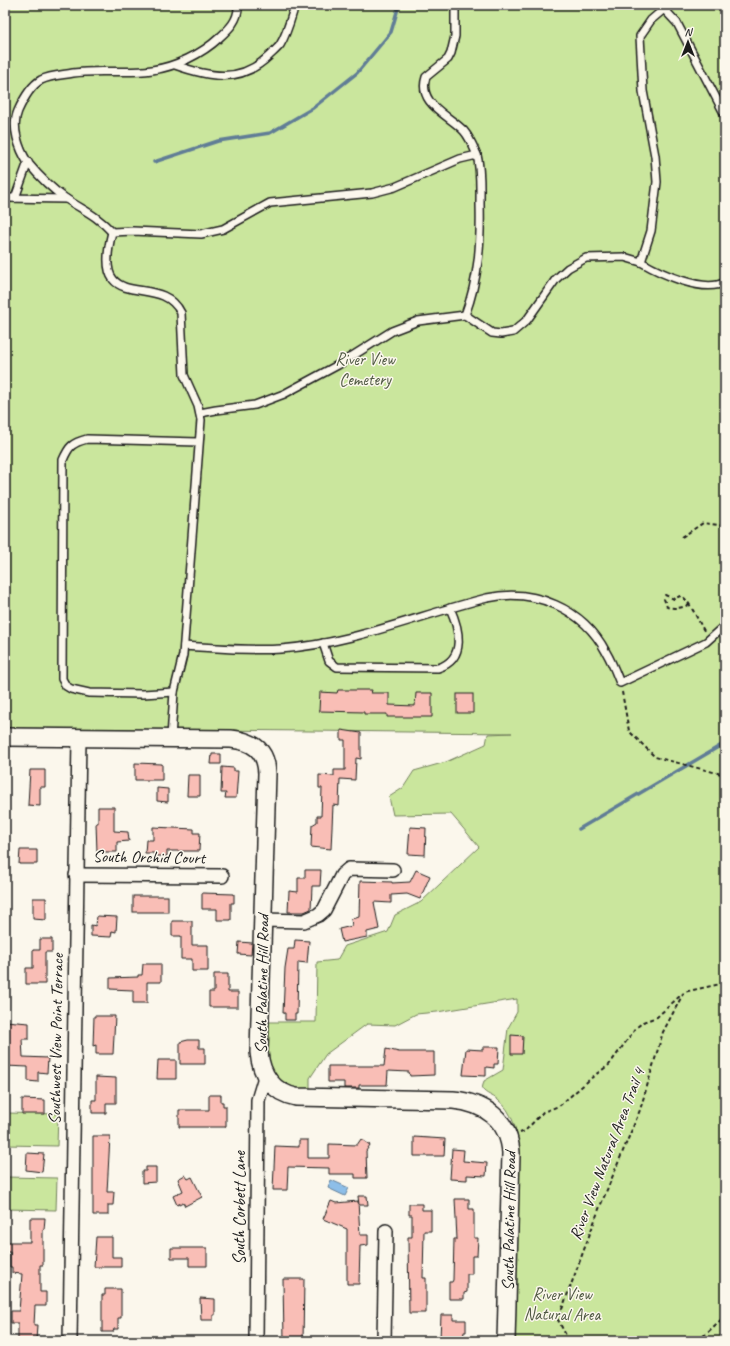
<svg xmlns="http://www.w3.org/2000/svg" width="730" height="1346" font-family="Caveat,sans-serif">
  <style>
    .green { fill: #cae69d; stroke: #73815c }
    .water { fill: #8dbee8; stroke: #607d96 }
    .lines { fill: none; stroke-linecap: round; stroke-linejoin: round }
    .stream { stroke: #607d96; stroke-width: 3.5 }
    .building { fill: #f9beb6; stroke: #1c1c1c }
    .service-casing { stroke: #1c1c1c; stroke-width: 10 }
    .minor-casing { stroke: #1c1c1c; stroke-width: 16 }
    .tertiary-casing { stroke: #1c1c1c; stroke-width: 20 }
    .path { stroke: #1c1c1c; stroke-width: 2; stroke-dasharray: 4 3; stroke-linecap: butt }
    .service { stroke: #fbf7ec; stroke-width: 7 }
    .minor { stroke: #fbf7ec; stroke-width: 13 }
    .tertiary { stroke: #fbf7ec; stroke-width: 17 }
    .labels { text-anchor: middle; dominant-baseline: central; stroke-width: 3; stroke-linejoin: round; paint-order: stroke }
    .park-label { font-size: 17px; fill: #505943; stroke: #fbf7ec }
    .street-label { font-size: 17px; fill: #1c1c1c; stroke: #fbf7ec }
  </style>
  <rect width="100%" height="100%" fill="#fbf7ec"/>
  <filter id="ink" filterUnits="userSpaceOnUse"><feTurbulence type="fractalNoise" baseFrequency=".025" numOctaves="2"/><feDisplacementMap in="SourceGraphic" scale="8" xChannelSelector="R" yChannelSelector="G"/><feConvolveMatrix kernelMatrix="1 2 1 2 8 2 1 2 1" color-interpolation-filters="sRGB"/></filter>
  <g filter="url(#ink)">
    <!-- green -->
    <g class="green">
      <path d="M5,5h720v1336h-210l5,-193c-4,-17 -7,-37 -22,-48 -6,-5 -11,-5 -16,-11l2,-8 19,-11 5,-42 9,-16v-13l-80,13 -21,2 -21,11 -28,-1 -41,30 -16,24v15h-10l-23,-11 -10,-22v-38h49l1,-60 20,-2 8,-14 43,-14 7,-17 26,-13 58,-55 -28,-33 -58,1 -4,-18 14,-9 11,-17 32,-9 40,-18 2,-10 24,-1 -507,-5z"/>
      <path d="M5,1113l53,1 -1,32 -52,-1z"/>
      <path d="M5,1177l52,1 -1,32 -51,-1z"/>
    </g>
    <!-- water -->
    <path class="water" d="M331,1180l18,8 -4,8 -17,-8z"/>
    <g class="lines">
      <!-- stream -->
      <g class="stream">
        <path d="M154,162l64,-21 52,-8 43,-25 44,-35 34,-41 8,-27"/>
        <path d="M579,829l146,-86"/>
      </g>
    </g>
    <!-- building -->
    <g class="building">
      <path d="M338,690h34l-1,3h18v12l26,1 1,-13h16v24h-45v-3h-23v-2l-45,-1 1,-19 17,1z"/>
      <rect x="457" y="694" width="16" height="19"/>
      <path d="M341,730l20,3v26l-5,-1 -1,22 -15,-1 -1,27 -6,-1 -2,44 -20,-2 1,-22 5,-3v-6h4l1,-28h-3v-13l15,1v-6h11v-30h-4z"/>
      <path d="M212,754h9v10h-10z"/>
      <path d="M135,763l27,1v16h-27z"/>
      <path d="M222,767l12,1v3h4l-2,27h-11l1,-5h-5z"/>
      <path d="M30,770h15v17h-5v19l-12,-1z"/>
      <path d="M188,775h12v21h-13z"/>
      <path d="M157,788l11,1v13l-11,-1z"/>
      <path d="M98,807h16v24l14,1 1,9 -12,1v10h-20l-1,-29h2z"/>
      <path d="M153,827l41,2v4h6l-1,18h-32v5h-13v-3h-9l1,-13h7z"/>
      <path d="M410,827l16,1 -1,27 -17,-1z"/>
      <path d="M20,850h17v14h-18z"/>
      <path d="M305,870h16l-1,16h-8l-1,23 -7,3h-16l1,-21 9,1v-14h7z"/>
      <path d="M416,870l14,6 -10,23 -13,-5 -16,1v8l-17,-1 5,27 -12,3v5l-25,5 -3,-13 13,-3 -1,-7 8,-2 1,-36 32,1v1l18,-1z"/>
      <path d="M202,893l32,1v9h-3v17h-14v-11h-15z"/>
      <rect x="133" y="896" width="35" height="16"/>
      <path d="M33,898h13v22l-13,-1z"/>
      <path d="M97,916l20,1 -1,15 -4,-1 -1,6 -20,-1v-11l5,1z"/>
      <path d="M172,921h20v24h16v26h-16v-12h-11v-23h-9z"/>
      <path d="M40,939h12v13h-7v32h-19v-16h7v-18h7z"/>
      <path d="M295,940l14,1 -2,22 -9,-1 -1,52h-2v6h-10v-7h-2l2,-45 3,-19h6z"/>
      <path d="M239,942l13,1 -1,12 -13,-1z"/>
      <path d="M143,964h18v18h-14v21h-14v-13l-23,-1v-11l28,-1v-2h4z"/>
      <path d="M214,974h14v18h10v15h-29v-15h5z"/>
      <path d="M94,1016h21l-2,38h-17v-9l-3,1z"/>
      <path d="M5,1021l24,2v16h-7l1,18 25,1 -1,15 -9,-1v10l-10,-1v-14l-23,-1z"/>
      <path d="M511,1035l12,1 -1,18h-11z"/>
      <path d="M188,1040h11v8h6v16h-25v-22z"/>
      <path d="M483,1047h16l-1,17h-4v4l-8,-1v9l-23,-1 3,-26 17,1z"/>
      <path d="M386,1049l13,3h35v23l-24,1 -1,-4 -21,-1 -1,14h-28v3h-15v-6h-16v-16h56z"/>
      <path d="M158,1060h18v19h-19z"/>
      <path d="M96,1077l20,1v25h-10v10h-14v-13h4z"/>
      <path d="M209,1095h12v7h2v4h3v21h-47v-17h30z"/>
      <path d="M22,1099l23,1v14h-23z"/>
      <path d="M93,1136h17l-3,56h7l-1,13h-5v10h-15z"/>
      <path d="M414,1137l31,2 -1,17h-30z"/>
      <path d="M361,1139l9,6 -4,6 1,27h-12v-4h-26v-6l-41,-1 -1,23h-14l2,-44 24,1v-7h9v18h21v-14l28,1z"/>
      <path d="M452,1149l12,1 -1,11 24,2 -1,13 -19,-1v5l-17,-1z"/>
      <path d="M27,1153l17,1 -2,18 -16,-2z"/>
      <path d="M146,1167h10v15l-14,1v-12h4z"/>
      <path d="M185,1175l3,4 4,-2 10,20 -17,9 -2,-4 -6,3 -4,-9 10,-5 -5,-12z"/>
      <path d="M358,1196h9l1,9h-9z"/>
      <path d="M455,1199h14v10h5v29h4l-1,18h-5v18h-5v18l-3,1v6h-15v-17h3l1,-2 1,-41h3z"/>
      <path d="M331,1201l5,2 22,-2 2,34h8v10l-8,1 -1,38h-12v-55l-24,-10z"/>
      <path d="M409,1204h13v6h9v21h-7l-1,47h3v35h-17l-1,-76h4v-22h-3z"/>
      <path d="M30,1218h15l-1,12h-1v35h-3v27h6v14h-11l-1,19h3l-1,16h-18v-18h-7v-12h8l3,-37 -10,-1v-6h-2v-15h-4v-10h24z"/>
      <path d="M96,1237h16v20h9v10h-27z"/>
      <path d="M171,1248h36v18h-18v-8h-18z"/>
      <path d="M283,1279h21l-1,62h-19z"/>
      <path d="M105,1289h16v29h-3v11h-4l-1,3h-11v-37h3z"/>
      <path d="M200,1298l15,1v16h-2v5h-12z"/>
      <path d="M441,1315h12v5h13v12h-2l-1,7h-23z"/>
    </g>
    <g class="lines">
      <!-- service casing -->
      <g class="service-casing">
        <g id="service">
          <path d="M238,5c1,15 -9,24 -19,33 -17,16 -44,29 -67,32 -26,4 -53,-1 -79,3 -10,2 -22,2 -32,7 -11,6 -18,20 -23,31 -7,16 1,38 10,52 10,12 24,26 37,35 19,13 30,16 47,34l21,-1 68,3 22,-5 47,-26 102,-10 23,-6 65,-28 17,-4c-4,-9 -7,-17 -13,-24 -15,-16 -47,-27 -38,-54l22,-18 3,-6 4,-17v-31"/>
          <path d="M664,9l13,14 48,92"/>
          <path d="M175,65c34,12 65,19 94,-9 3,-3 8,-7 11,-11 7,-11 11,-27 15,-40"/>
          <path d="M5,198l61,1"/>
          <path d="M15,198l13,-36"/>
          <path d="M112,232c-22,87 48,37 69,81l3,62 14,31 3,14 -18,235 -9,37 -3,46"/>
          <path d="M641,262c19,11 63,32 84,20"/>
          <path d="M465,315c14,-37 16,-73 15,-111 0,-17 1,-33 -3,-49"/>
          <path d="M200,413l16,-3 39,-5 29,-11 54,-29 54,-34 26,-10 47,-6 27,18 9,1 12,-2 14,-12 29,-41 12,-11 18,-10 38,-1 17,5 10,-31 6,-49 -2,-26 -12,-65 -3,-55 11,-16 13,-11 -1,-4"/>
          <path d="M323,643l6,18 8,6 101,1c29,-9 21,-40 12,-60"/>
          <path d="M184,646c32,2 65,5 97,3 70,-5 138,-34 206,-51 47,-10 96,10 119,54 6,10 10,21 14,31l86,-41 19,-17"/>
          <path d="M174,692l-31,2 -54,-1 -18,-4 -5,-3 -4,-7 1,-219c6,-14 9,-17 24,-21l111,3"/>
        </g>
      </g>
      <!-- minor casing -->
      <g class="minor-casing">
        <g id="minor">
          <path d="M76,875l146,1"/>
          <path d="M263,920l41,1 14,-6 6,-5 18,-35 7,-6 44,1"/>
          <path d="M70,1341l9,-603"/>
          <path d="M256,1341l2,-241 7,-23"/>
          <path d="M384,1341l2,-110"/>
        </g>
      </g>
      <!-- tertiary casing -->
      <g class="tertiary-casing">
        <path id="tertiary" d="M5,737l226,2c22,2 35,11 36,34l-8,279c2,23 13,40 37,45l157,3c31,3 56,19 58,53l-5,188"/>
      </g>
      <!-- path -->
      <g class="path">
        <path d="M682,537l21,-14 22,3"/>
        <path d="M689,604c-5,4 -15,5 -22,3l-3,-8 1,-4 9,4 6,-3c9,1 19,28 25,36"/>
        <path d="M622,692l7,39 26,26 70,18"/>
        <path d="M520,1133l5,-2 18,-19 16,-6 36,-31 14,-10 27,-37 7,-6 14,-5 25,-23"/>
        <path d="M569,1341l-11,-21 41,-111 41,-99 23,-78 21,-40 41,-9"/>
        <path d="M698,1341l27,-25"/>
      </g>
      <!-- service -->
      <use href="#service" class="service"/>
      <!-- minor -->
      <use href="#minor" class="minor"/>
      <!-- tertiary -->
      <use href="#tertiary" class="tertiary"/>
    </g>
  </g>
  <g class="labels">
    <!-- park labels -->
    <g class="park-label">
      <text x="365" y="359">River View<tspan x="365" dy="20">Cemetery</tspan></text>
      <text x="562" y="1294">River View<tspan x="562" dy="20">Natural Area</tspan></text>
    </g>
    <!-- street labels -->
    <g class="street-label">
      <text transform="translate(149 857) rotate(1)">South Orchid Court</text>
      <text transform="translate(262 984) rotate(-89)">South Palatine Hill Road</text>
      <text transform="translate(56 1039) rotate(-89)">Southwest View Point Terrace</text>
      <text transform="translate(607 1154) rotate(-69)">River View Natural Area Trail 4</text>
      <text transform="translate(239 1208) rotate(-90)">South Corbett Lane</text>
      <text transform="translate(509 1221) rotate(-89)">South Palatine Hill Road</text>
    </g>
  </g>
  <!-- margin -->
  <rect width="730" height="1346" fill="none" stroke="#fbf7ec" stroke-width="20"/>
  <rect x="10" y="10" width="710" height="1326" fill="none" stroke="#1c1c1c" stroke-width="1.5" filter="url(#ink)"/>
  <!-- north arrow -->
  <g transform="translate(688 42)" stroke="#fbf7ec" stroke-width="3" paint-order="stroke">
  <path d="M0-3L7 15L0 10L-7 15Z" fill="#1c1c1c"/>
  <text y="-6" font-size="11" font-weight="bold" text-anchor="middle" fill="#1c1c1c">N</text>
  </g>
</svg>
